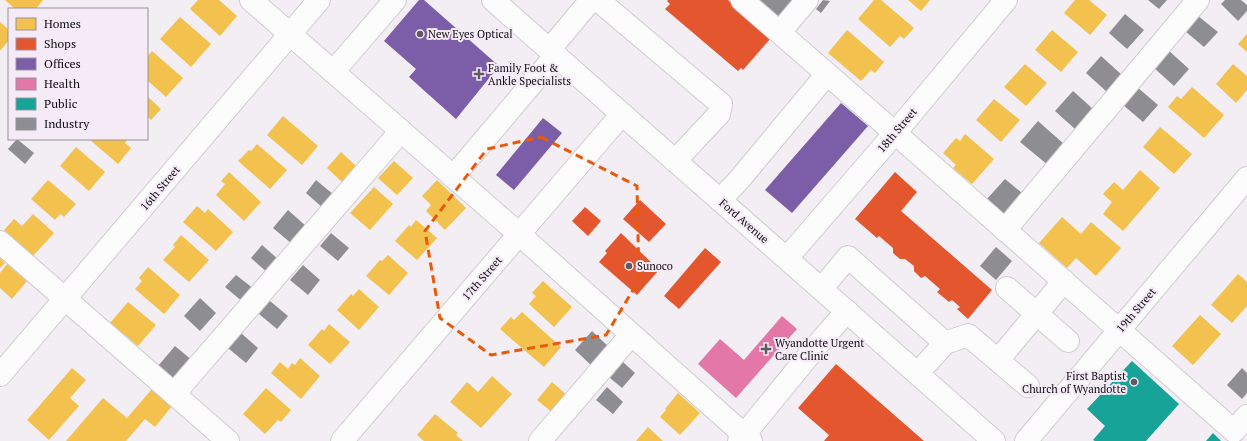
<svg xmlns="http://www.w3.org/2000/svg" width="1247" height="441" font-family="'PT Serif',serif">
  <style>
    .homes { fill: #f2c14e }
    .shops { fill: #e4572e }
    .offices { fill: #7b5ea7 }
    .health { fill: #e377a8 }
    .public { fill: #17a398 }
    .industry { fill: #8d8d92 }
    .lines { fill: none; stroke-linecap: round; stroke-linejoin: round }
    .minor-casing { stroke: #cfcbcf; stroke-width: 24 }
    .major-casing { stroke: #cfcbcf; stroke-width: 24 }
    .minor { stroke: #fdfcfd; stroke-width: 22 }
    .major { stroke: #fdfcfd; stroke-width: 22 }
    .marked { fill: none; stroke: #e8590c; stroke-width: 3; stroke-dasharray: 8 5; stroke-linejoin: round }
    .poi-dot { fill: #5e5a5f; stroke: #f4ebf6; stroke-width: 1.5 }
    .labels { text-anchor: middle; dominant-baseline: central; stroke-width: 4; stroke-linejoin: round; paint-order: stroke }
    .poi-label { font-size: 11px; fill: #0e0b0f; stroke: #f4ebf6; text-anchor: start }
    .street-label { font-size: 11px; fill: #0e0b0f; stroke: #f4ebf6 }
  </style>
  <rect width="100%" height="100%" fill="#f3eef3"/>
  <!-- homes -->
  <g class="homes">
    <path d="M5,0h38l-7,9h-21z"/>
    <path d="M198,0h21l18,16 -17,20 -30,-27z"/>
    <path d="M874,0h7l33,28 -10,11 -4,-3 -10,11 -32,-28z"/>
    <path d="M908,0h22l-9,11z"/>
    <path d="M1075,0h14l18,15 -17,20 -26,-22z"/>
    <path d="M180,17l31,27 -20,23 -31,-28z"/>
    <path d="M0,22l9,8v10l-9,11z"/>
    <path d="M847,30l37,32 -9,11 -4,-3 -10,11 -33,-28z"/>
    <path d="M1052,30l26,22 -17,20 -26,-22z"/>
    <path d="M1247,34v18l-9,-8z"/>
    <path d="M152,51l31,27 -17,19 -19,-17v-23z"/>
    <path d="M1025,64l22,19 -21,23 -22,-19z"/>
    <path d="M1233,64l14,12v14l-11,13 -20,-19z"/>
    <path d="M1192,87l32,28 -20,23 -36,-31 9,-11 4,3z"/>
    <path d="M147,96l14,13 -10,11 -3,-3 -1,1z"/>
    <path d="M994,99l26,21 -19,22 -25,-22z"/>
    <path d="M283,116l35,30 -16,19 -35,-30z"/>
    <path d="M1160,127l32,27 -18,20 -31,-27z"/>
    <path d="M965,134l29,25 -22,25 -19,-16 3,-3 -13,-12 13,-15 4,3z"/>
    <path d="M89,139h39l-3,4 6,5 -13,16z"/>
    <path d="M257,144l30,26 -17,19 -32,-28 11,-11 2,1z"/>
    <path d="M76,147l29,25 -16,19 -29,-25z"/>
    <path d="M341,152l15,14 -14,16 -15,-14z"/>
    <path d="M394,161l19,17 -16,17 -19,-17z"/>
    <path d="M1140,170l20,18 -37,43 -20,-17 9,-12 -9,-8 11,-12 9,8z"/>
    <path d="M229,172l32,30 -17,19 -28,-26 9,-11 -4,-3z"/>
    <path d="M48,180l28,24 -12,13 -4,-3 -5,6 -24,-21z"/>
    <path d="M437,180l29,28 -21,22 -19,-19 5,-6 -9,-9z"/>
    <path d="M374,187l19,17 -23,26 -20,-17z"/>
    <path d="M197,206l8,7 3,-4 25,23 -17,19 -33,-29z"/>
    <path d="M33,214l21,19 -21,23 -29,-26 10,-11 8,7z"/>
    <path d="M1062,217l19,17 10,-12 30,26 -25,28 -20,-18 -9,10 -28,-25z"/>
    <path d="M416,220l21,18 -20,22 -22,-19 14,-16 2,2z"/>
    <path d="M181,235l28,25 -20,22 -26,-22 12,-13 -2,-2z"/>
    <path d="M388,255l20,18 -19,22 -23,-19 14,-16 2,1z"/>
    <path d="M0,258l5,5 -5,5z"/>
    <path d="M7,264l20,17 -15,18 -12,-11v-15z"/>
    <path d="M148,267l32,28 -16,19 -29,-25 7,-8 -3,-3z"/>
    <path d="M1238,274l9,8v24l-15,17 -21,-18z"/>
    <path d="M543,281l29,26 -18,20 -25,-23 7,-8 -4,-3z"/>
    <path d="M359,289l20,18 -20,23 -22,-20 14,-16 2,2z"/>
    <path d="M128,302l28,23 -18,21 -28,-23z"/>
    <path d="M522,312l39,35 -17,20 -44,-38 11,-12 3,3z"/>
    <path d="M1200,315l21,19 -28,31 -21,-19z"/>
    <path d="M329,324l21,18 -20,22 -22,-19 14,-16 2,2z"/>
    <path d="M300,358l20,18 -19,23 -30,-26 9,-11 8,7 4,-6 3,2z"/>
    <path d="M72,368l14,12 -16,18 9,8 -30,34 -22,-20z"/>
    <path d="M492,376l20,18 -31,34 -31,-26 17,-20 11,10z"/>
    <path d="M552,382l16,14 -15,17 -16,-13z"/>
    <path d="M266,388l25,22 -10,12 -3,-2 -13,14 -22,-20z"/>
    <path d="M152,389l20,17 -17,21 -10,-8 -19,22h-60l37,-43 24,20z"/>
    <path d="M678,393l22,20 -20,22 -20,-18 6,-7 -1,-1z"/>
    <path d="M435,414l23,19 -2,2 7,6h-39l-7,-6z"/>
    <path d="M648,427l15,14h-27z"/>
  </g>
  <!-- shops -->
  <g class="shops">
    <path d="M668,0h60l43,38 -28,32 -2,-2 -3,3 -73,-62 5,-5 -3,-3z"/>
    <path d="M895,172l22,20 -16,19 91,79 -24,29 -11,-10 3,-2 -8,-7 -3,2 -12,-10 3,-3 -15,-13 -4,2 -7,-7v-5l-9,-7h-5l-7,-6v-5l-14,-12 -2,2 -22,-19z"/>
    <path d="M640,200l26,24 -17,18 -26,-23z"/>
    <path d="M585,207l16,14 -13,15 -16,-15z"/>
    <path d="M621,233l38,37 -22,25 -38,-33 8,-9 -2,-2z"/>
    <path d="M705,248l16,14 -42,47 -15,-13z"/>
    <path d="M836,364l88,77h-100l5,-6 -31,-27z"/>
  </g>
  <!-- offices -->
  <g class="offices">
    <path d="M419,0h5l75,66 -43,53 -47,-42 7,-8 -32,-28z"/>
    <path d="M841,103l27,23 -76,87 -27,-23z"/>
    <path d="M543,118l19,15 -48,57 -18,-15z"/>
  </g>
  <!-- health -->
  <path class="health" d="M782,316l15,13 -61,69 -38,-34 22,-25 24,21z"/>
  <!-- public -->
  <g class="public">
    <path d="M1132,361l47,43 -33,37h-51l-2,-1 12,-14 -18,-17z"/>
    <path d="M1213,433l8,8h-15z"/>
  </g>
  <!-- industry -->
  <g class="industry">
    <path d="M759,0h35l-13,19z"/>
    <path d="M823,0l7,1 -9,12 -5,-4z"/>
    <path d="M1148,0h19l-8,9z"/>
    <path d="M1225,0h16l6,5v6l-9,10 -17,-17z"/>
    <path d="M1125,14l19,16 -17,19 -18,-16z"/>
    <path d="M1198,16l20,16 -14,15 -19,-16z"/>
    <path d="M1168,50l21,19 -15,17 -21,-19z"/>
    <path d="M1101,56l21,19 -15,17 -21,-19z"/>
    <path d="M1137,87l21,18 -15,17 -21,-18z"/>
    <path d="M1073,91l20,18 -18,20 -20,-18z"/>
    <path d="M1038,121l27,24 -17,20 -28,-23z"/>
    <path d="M17,139l17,14 -9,11 -17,-15z"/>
    <path d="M1005,179l17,14 -18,22 -18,-15z"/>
    <path d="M316,180l18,15 -11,13 -17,-15z"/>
    <path d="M288,210l19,17 -15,17 -19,-16z"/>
    <path d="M331,233l18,15 -11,13 -18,-15z"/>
    <path d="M262,245l17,15 -11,13 -17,-15z"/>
    <path d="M996,247l16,14 -16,19 -16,-14z"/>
    <path d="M303,265l17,15 -12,15 -18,-15z"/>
    <path d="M236,275l18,14 -11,13 -18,-15z"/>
    <path d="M200,298l16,15 -16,18 -16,-15z"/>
    <path d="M270,301l18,15 -11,13 -18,-15z"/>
    <path d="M592,331l18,17 -17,19 -18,-17z"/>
    <path d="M241,333l17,15 -12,15 -18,-15z"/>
    <path d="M175,346l18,15 -18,20 -17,-15z"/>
    <path d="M623,362l12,11 -13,15 -12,-10z"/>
    <path d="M1242,368l5,5v20l-5,6 -15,-14z"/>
    <path d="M607,387l16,15 -10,12 -17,-14z"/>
  </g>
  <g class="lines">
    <!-- minor casing -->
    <g class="minor-casing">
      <g id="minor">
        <path d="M251,0l268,234 232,207"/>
        <path d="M598,0l123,104 -2,10 -44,47"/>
        <path d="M742,0l153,133 339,298 13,-15"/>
        <path d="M780,32l27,-32"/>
        <path d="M550,49l41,-49"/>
        <path d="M333,72l62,-72"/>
        <path d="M453,177l103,-122"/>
        <path d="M720,200l19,-20 88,-106"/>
        <path d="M1005,230l193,-230"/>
        <path d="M0,242l228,199"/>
        <path d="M787,258l108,-125 111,-133"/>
        <path d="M822,288l26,-31 97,86 -27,30"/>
        <path d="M1007,288l61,53"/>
        <path d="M945,343l23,-8 60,51"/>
        <path d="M998,360l66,-79"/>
        <path d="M0,375l319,-375"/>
        <path d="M174,394l227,-263"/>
        <path d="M342,441l280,-327"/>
        <path d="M540,441l91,-106"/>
        <path d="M739,441l80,-98 28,-32"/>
        <path d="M1026,441l221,-263"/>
      </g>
    </g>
    <!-- major casing -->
    <g class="major-casing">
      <path id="major" d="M493,0l129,114 372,327"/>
    </g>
    <!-- minor -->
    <use href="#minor" class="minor"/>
    <!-- major -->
    <use href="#major" class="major"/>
  </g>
  <!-- marked area -->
  <path class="marked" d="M541,137l96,49 2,94 -33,55 -115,20 -51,-37 -15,-87 62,-82z"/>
  <!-- markers -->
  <g class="poi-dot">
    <circle cx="420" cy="34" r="4"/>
    <path d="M477 68h4v4h4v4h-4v4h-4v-4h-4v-4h4z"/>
    <circle cx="629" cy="266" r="4"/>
    <path d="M764 343h4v4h4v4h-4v4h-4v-4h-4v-4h4z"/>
    <circle cx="1134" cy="382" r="4"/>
  </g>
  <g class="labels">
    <!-- poi labels -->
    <g class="poi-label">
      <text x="428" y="34">New Eyes Optical</text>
      <text x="488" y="68">Family Foot &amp;<tspan x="488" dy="13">Ankle Specialists</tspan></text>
      <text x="637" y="266">Sunoco</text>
      <text x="775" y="343">Wyandotte Urgent<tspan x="775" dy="13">Care Clinic</tspan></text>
      <text x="1126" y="376" text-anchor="end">First Baptist<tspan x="1126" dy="13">Church of Wyandotte</tspan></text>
    </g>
    <!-- street labels -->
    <g class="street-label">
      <text transform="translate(897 130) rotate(-50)">18th Street</text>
      <text transform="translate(160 188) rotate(-50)">16th Street</text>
      <text transform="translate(744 221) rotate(41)">Ford Avenue</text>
      <text transform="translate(482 278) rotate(-49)">17th Street</text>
      <text transform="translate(1136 310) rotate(-50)">19th Street</text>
    </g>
  </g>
  <!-- legend -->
  <rect x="8" y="8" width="140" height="132" fill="#f4ebf6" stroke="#98919a"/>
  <rect x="16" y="18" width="20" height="12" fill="#f2c14e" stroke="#98919a"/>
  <text x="44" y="28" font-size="12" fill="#0e0b0f">Homes</text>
  <rect x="16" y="38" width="20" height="12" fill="#e4572e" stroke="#98919a"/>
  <text x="44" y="48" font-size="12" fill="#0e0b0f">Shops</text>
  <rect x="16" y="58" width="20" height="12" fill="#7b5ea7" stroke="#98919a"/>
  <text x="44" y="68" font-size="12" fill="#0e0b0f">Offices</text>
  <rect x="16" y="78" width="20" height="12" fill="#e377a8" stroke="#98919a"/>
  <text x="44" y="88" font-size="12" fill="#0e0b0f">Health</text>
  <rect x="16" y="98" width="20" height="12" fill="#17a398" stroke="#98919a"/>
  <text x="44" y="108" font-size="12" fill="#0e0b0f">Public</text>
  <rect x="16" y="118" width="20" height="12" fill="#8d8d92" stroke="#98919a"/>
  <text x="44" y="128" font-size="12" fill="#0e0b0f">Industry</text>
</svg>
